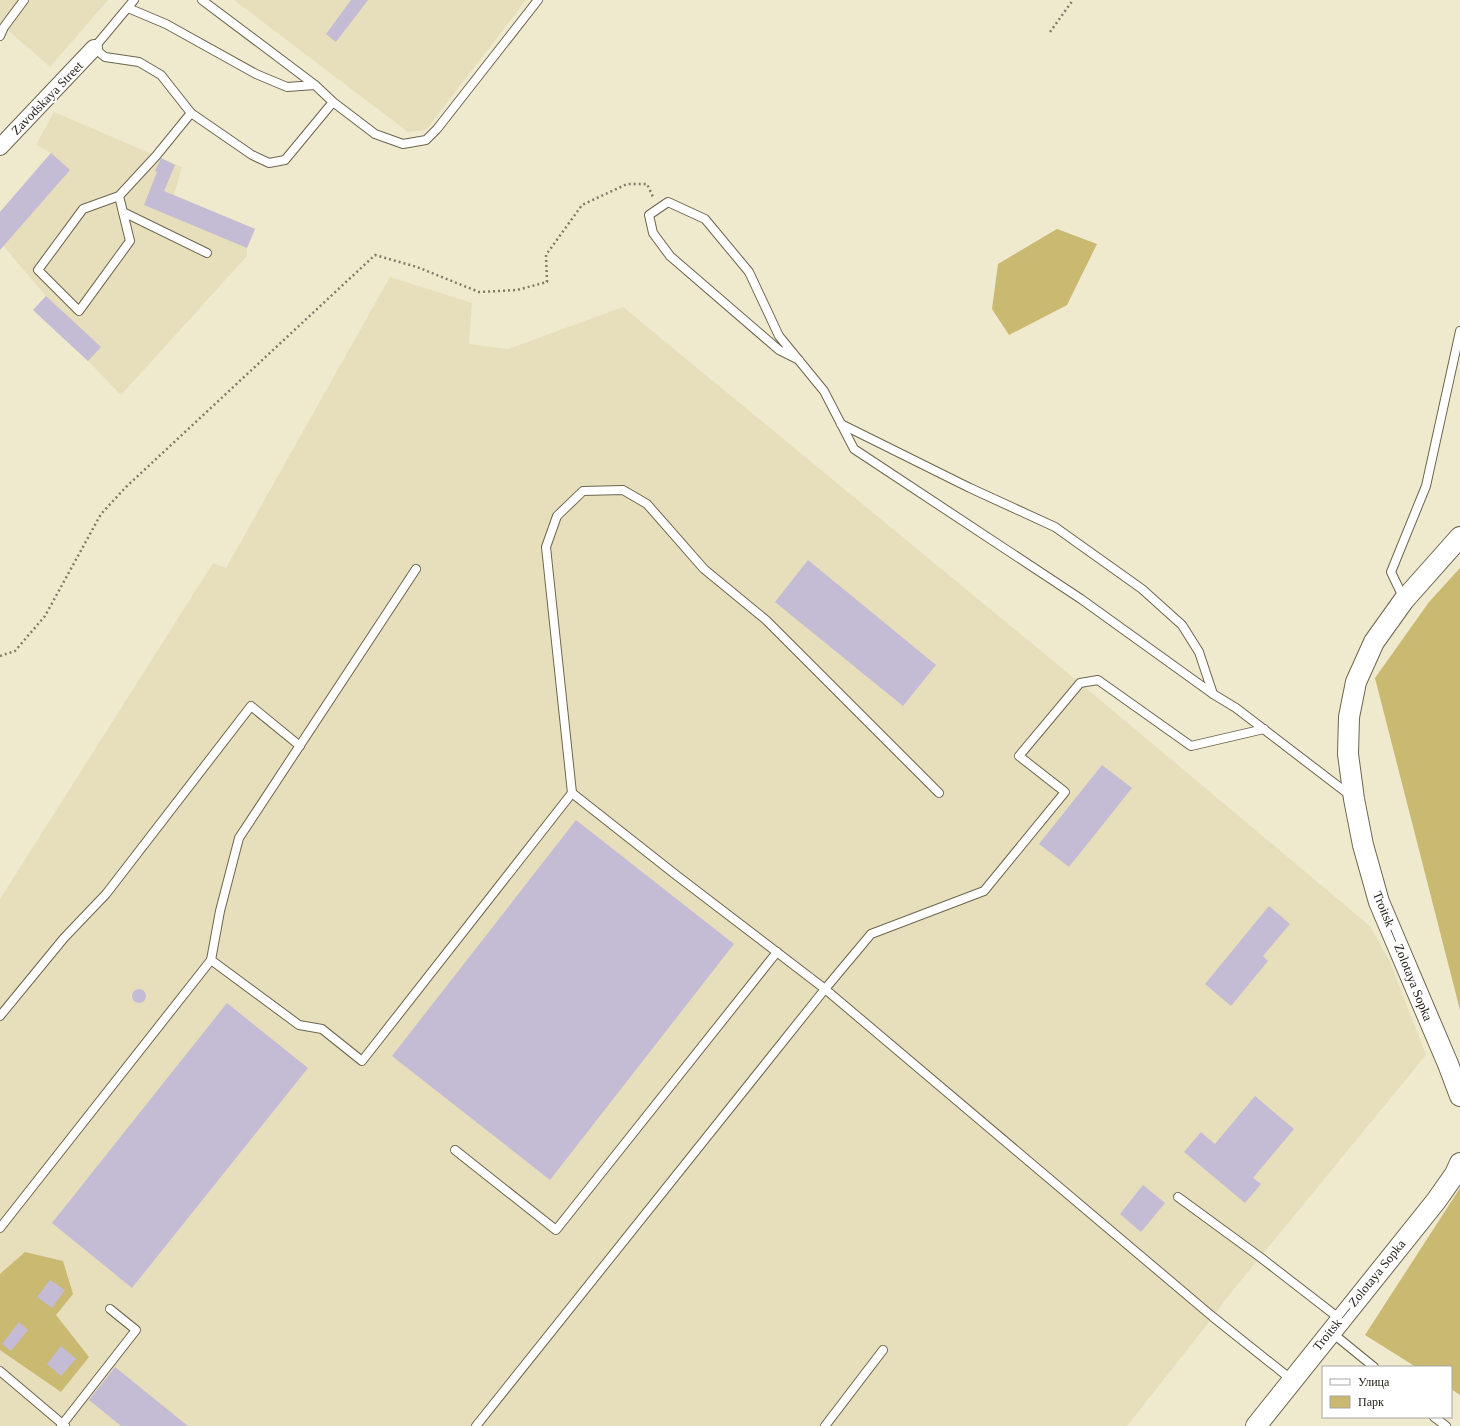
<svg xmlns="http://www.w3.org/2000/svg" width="1460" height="1426" font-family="'Times New Roman',serif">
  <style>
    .built { fill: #e7dfbc }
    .green { fill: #cab971 }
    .building { fill: #c4bbd5 }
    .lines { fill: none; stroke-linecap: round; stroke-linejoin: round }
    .service-casing { stroke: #6c664e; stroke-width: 10 }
    .minor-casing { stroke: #6c664e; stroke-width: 18 }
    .tertiary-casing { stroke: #6c664e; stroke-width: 22 }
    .path { stroke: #817d6b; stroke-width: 2.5; stroke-dasharray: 2 3; stroke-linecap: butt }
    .service { stroke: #fff; stroke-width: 8 }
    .minor { stroke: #fff; stroke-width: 16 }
    .tertiary { stroke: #fff; stroke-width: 20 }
    .labels { text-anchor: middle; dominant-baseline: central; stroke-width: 3.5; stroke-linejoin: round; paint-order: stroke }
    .street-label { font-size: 13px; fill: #252319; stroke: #fff }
  </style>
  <rect width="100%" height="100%" fill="#efe9ce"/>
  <!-- built -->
  <g class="built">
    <path d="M0,0h108l-58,67 -50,-44z"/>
    <path d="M234,0h292l-100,130 -18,2z"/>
    <path d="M54,112l128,55 -8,28 81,34 -8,19v8l-126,139 -33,-34 -55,-51 13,-14 -46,-54v-30l51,-59 -15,-8z"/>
    <path d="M390,277l82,26 -3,41 39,5 115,-42 457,376 290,243 20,36 36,93 -201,245 -12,17 -86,109h-1127v-527l213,-336 13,5z"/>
  </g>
  <!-- green -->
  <g class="green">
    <path d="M1057,229l40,15 -30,61 -58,30 -17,-26 6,-45z"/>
    <path d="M1460,568v442l-85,-332 54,-76z"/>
    <path d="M1460,1188v207l-9,-6v-22h-35l-51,-32z"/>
    <path d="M25,1252l38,9 10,33 -17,21 33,42 -28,35 -61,-42v-76z"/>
  </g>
  <!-- building -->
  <g class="building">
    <path d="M351,0h17l-32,42 -10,-8z"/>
    <path d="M51,153l19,17 -70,80v-38z"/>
    <path d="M161,158l14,7 -11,26 91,38 -8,19 -103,-43 13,-33 -2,-1z"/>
    <path d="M46,296l55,51 -13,14 -55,-51z"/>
    <path d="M808,560l128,105 -33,41 -128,-104z"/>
    <path d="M1102,765l30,23 -63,79 -30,-23z"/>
    <path d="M576,820l158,124 -184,236 -158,-124z"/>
    <path d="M1269,906l21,18 -27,32 5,5 -37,45 -26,-22z"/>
    <circle cx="139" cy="996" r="7"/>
    <path d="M227,1003l81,65 -176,220 -80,-65z"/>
    <path d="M1255,1096l39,33 -41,49 8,6 -16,19 -61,-51 17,-20 14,12z"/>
    <path d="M1143,1185l22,18 -24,29 -21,-18z"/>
    <path d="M50,1280l15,10 -13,18 -15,-11z"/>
    <path d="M19,1322l9,8 -17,21 -9,-7z"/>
    <path d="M61,1346l15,13 -15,17 -14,-12z"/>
    <path d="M115,1367l73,59h-67l-32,-26z"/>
  </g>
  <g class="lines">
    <!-- service casing -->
    <g class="service-casing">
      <g id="service">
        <path d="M134,0l-40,48 11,9 34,5 22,13 30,38 61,42 17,8 16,-3 48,-58"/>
        <path d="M202,0l113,85"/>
        <path d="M128,8l38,16 90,50 31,13 28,-2 18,17 42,32 28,10 23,-4 11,-11 101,-129"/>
        <path d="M0,36l4,-9 20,-27"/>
        <path d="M119,196l11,45 -51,70 -41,-41 45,-61 36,-13 37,-40 35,-43"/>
        <path d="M123,212l84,41"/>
        <path d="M799,360l-20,-10 -109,-94 -17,-23 -4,-18 19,-13 37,17 44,53 30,64 45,55 30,58 227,150 132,95 23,14 115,88"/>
        <path d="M841,424l129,64 85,39 87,62 40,36 17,27 14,42"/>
        <path d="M1404,599l-13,-27 35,-86 34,-155"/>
        <path d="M572,793l-26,-246 11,-31 26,-25 40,-1 24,14 57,65 62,51 173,173"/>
        <path d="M211,960l9,-49 19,-73 177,-269"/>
        <path d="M0,1016l64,-78 42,-44 145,-188 49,40"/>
        <path d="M455,1150l101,80 221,-278"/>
        <path d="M1178,1197l82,60 80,62"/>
        <path d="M0,1228l211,-268 88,65 23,4 40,32 210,-268 104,82 149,114 388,328 79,63"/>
        <path d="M1331,1332l43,35"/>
        <path d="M0,1371l65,55"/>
        <path d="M1434,1417l12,9"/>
        <path d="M61,1426l75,-96 -26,-21"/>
        <path d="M476,1426l349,-437 46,-55 113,-43 81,-99 -46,-36 61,-73 18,-3 93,66 73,-17"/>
        <path d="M825,1426l58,-76"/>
      </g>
    </g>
    <!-- minor casing -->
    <g class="minor-casing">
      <path id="minor" d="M0,147l94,-99"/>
    </g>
    <!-- tertiary casing -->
    <g class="tertiary-casing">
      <g id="tertiary">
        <path d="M1460,537l-56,63 -30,42 -18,40 -7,35 -1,37 6,45 9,46 16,57 69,162 12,32"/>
        <path d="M1256,1426l180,-225 19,-27 5,-11"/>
      </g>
    </g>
    <!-- path -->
    <g class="path">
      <path d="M1050,32l23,-32"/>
      <path d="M0,656l15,-5 30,-35 56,-102 25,-27 249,-232 42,12 62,25 38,-2 30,-8 -1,-27 36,-50 45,-21h20l7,15"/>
    </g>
    <!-- service -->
    <use href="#service" class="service"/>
    <!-- minor -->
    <use href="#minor" class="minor"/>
    <!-- tertiary -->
    <use href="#tertiary" class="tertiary"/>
  </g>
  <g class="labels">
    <!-- street labels -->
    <g class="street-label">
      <text transform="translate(47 98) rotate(-46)">Zavodskaya Street</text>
      <text transform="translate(1403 956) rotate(68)">Troitsk — Zolotaya Sopka</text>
      <text transform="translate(1359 1295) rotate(-51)">Troitsk — Zolotaya Sopka</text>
    </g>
  </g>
  <!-- legend -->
  <rect x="1322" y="1366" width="130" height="52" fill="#ffffff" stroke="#a8a7a3"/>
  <rect x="1330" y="1379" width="20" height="6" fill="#ffffff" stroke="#a8a7a3"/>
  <text x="1358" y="1386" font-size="12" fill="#252319">Улица</text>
  <rect x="1330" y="1396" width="20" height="12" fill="#cab971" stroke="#a8a7a3"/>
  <text x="1358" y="1406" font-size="12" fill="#252319">Парк</text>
</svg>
